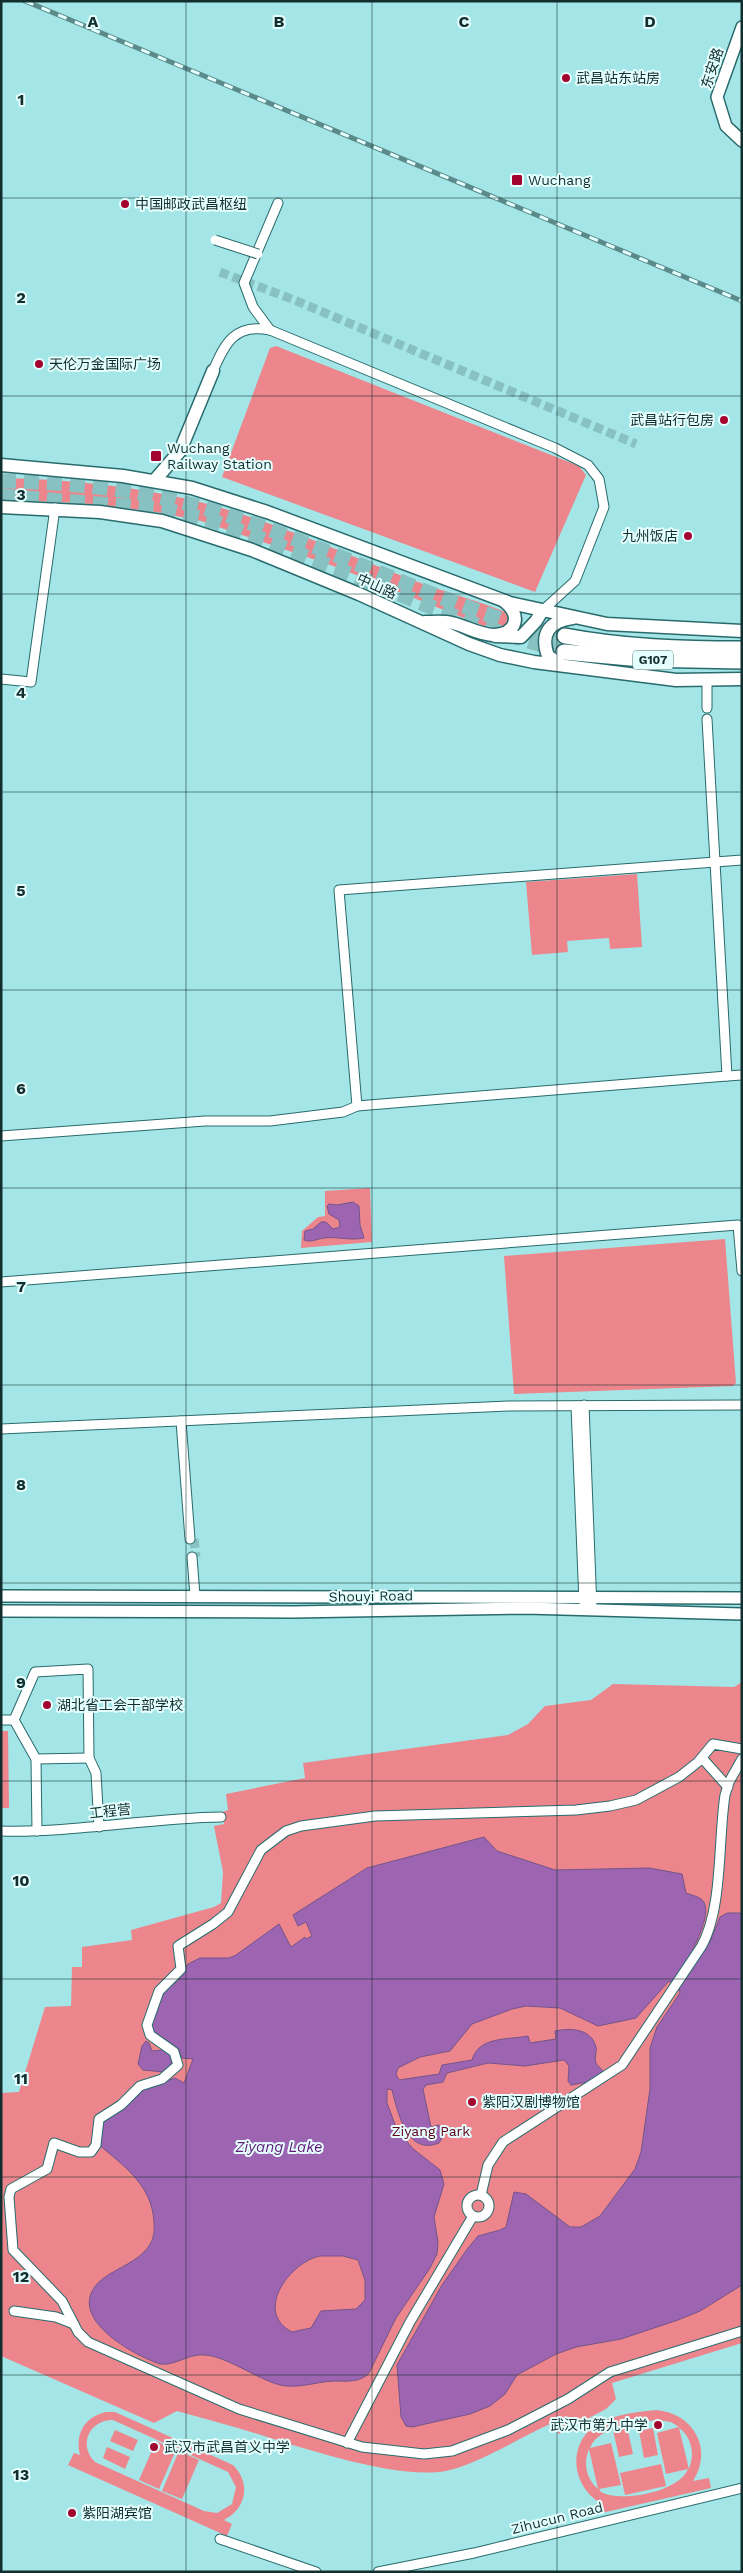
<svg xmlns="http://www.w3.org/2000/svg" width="743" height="2573" font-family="'Work Sans','Noto Sans SC',sans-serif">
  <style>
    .green { fill: #ec868c; fill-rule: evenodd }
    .water { fill: #9d65b1; stroke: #74548a; fill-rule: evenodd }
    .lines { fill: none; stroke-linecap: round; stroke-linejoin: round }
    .street-tunnel { stroke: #87c1c2; stroke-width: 9; stroke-dasharray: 9 4.5; stroke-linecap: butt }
    .highway-tunnel { stroke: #87c1c2; stroke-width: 15; stroke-dasharray: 15 8; stroke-linecap: butt }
    .street-casing { stroke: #296b6c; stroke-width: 11 }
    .secondary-casing { stroke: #296b6c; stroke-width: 14 }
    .primary-casing { stroke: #296b6c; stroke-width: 15 }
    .highway-casing { stroke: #296b6c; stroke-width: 18 }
    .street { stroke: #fff; stroke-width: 9 }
    .secondary { stroke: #fff; stroke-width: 11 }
    .primary { stroke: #fff; stroke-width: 12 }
    .highway { stroke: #fff; stroke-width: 15 }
    .rail-casing { stroke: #5b8a8a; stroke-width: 5 }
    .rail { stroke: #e5ffff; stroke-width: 3; stroke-dasharray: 9; stroke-linecap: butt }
    .street-bridge-casing { stroke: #296b6c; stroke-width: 11; stroke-linecap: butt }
    .street-bridge { stroke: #fff; stroke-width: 9 }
    .grid { fill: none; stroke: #132e2e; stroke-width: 1; stroke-opacity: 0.55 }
    .poi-dot { fill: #a2032f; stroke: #e5ffff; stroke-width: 2 }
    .labels { text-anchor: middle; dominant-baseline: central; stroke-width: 4; stroke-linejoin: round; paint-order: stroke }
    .shield { fill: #e5ffff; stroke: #526d6d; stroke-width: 1 }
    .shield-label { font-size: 12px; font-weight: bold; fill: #132e2e }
    .street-label { font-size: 14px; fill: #132e2e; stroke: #e5ffff }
    .poi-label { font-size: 14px; fill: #132e2e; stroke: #e5ffff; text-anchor: start }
    .park-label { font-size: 14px; fill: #630019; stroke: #e5ffff }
    .water-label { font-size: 15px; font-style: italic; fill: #621978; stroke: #e5ffff }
    .grid-label { font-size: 16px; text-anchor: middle; font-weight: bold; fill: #132e2e; stroke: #e5ffff; stroke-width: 4; stroke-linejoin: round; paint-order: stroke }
  </style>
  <rect width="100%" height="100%" fill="#a4e6e7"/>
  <!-- green -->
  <g class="green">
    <path d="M276,346l303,120 7,9 -51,117 -313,-115 48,-129z"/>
    <path d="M1,478c69,1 140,9 207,26 69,19 135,49 202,75 33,13 68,21 100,35l1,3 -7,12 -20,-3 -148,-59 -135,-46 -45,-9 -63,-8 -92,-5z"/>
    <path d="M637,874l5,73 -32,2 -1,-11 -42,3 1,11 -36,3 -6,-73z"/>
    <path d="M370,1188l2,54 -71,6 1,-17 16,-14 7,-1v-25z"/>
    <path d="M725,1239l11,144 -3,3 -219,8 -10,-138z"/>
    <path d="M742,1682v661l-130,40 4,16 -10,10 -47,25 -9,-10c-31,14 -68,38 -100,46 -45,12 -144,-21 -189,-35 -28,-9 -56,-16 -84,-24l-23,12 -153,-67v-263l18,-1 26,-85 26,-1 1,-39h10v-20l50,-7 -1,-10 83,-23 7,-4 2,-31 -9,-46 10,-2 -2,-12 6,-2 -2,-16 79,-16 -2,-15 205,-28 20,-11 17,-18 46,-6 22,-16 121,3z"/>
    <path d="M1,1731h7l1,77h-8z"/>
    <path d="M656,2410c37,3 58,39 37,71l16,-3 2,10 -114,26 -2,-10 5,-1c-27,-17 -33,-55 -7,-76 16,-12 44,-15 63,-17zM657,2420l14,2 8,5 -22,6 9,41 22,-5c-9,23 -67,34 -87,23l-2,-3 22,-4 -10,-42 -21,5c9,-22 45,-26 67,-28zM679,2428c13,9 16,27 10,41zM589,2449l9,40c-12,-10 -15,-26 -9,-40z"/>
    <path d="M106,2412h9l118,53c18,18 14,43 -9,55l8,4 -5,12 -159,-71 6,-12 6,2c-5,-21 4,-38 26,-43zM113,2420l115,52 8,15 -4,17 -15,9 -13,-2 -109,-49c-17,-17 -6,-42 18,-42z"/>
    <path d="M627,2427l6,27 -14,3 -6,-27z"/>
    <path d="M653,2428l5,27 -14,3 -5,-27z"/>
    <path d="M115,2430l23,10 -5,11 -23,-10z"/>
    <path d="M156,2441l20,9 -17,39 -20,-9z"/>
    <path d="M107,2447l23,10 -5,12 -22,-11z"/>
    <path d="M179,2451l20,9 -17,39 -20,-8z"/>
    <path d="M661,2464l5,22 -41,9 -5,-22z"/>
  </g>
  <!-- water -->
  <g class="water">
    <path d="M353,1202l6,4 1,19 4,13c-15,3 -28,-2 -40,0 -7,1 -14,5 -20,2l1,-9 8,-2 8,-7h5l7,7 7,-2 -1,-7 -10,-6 -2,-8 2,-2 8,1z"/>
    <path d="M484,1837l13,14 58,19 94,-2 33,6 4,19c5,2 11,3 15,6 14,10 -7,47 -12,59l6,4 15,-20 10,-25 7,-4h15v372l-42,26 -22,9 -57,19 -45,8 -20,7 -39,21 -12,19 -15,12 -20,8 -58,13 -6,-1 -5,-9 -4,-52 45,-80 26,-37 10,-12 22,-6 6,-3 8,-35 12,2 44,33h11l19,-11 35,-47 6,-17 9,-63v-41l7,-21 23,-34 -1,-7 -6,-5 -5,1 -32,36 -38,8 -38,-18 -34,-2 -14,3 -40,15 -22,27 -30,6 -22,11 -2,6 3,6 40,-6 3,-9 30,-5c7,-24 35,-20 56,-24l2,7 26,-4 -1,-8c15,-3 36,-3 41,16 1,5 -2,11 0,16 2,4 5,4 7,9l-15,10 -17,3 -3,-4 1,-15 -5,-6 -39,6 -37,-3 -41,10 -4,9 -17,3 -3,4 8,38 8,-2 3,13 -3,5c-32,13 -41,-30 -47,-53l-5,-1v14l9,24 16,21 28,22 4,14 -10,33 4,25 -1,12 -7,14 -34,50 -27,55c-9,10 -23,8 -36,8 -18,1 -35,8 -53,4 -23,-6 -54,-29 -75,-30 -16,-2 -29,11 -45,9 -27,-9 -96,-47 -61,-82 13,-12 32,-17 45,-30 9,-9 11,-18 10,-30 -2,-37 -30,-56 -56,-78l1,-19 44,-36 32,-11 9,5 9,-24 -11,-1 -3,-9 -27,-19 -1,-15 10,-23 17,-11 10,-17 12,-6h29l7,-3 43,-31 12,23 14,-10 1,2 6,-3 -6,-14 -8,4 -5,-11 74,-47zM320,2256h23l15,4 7,20v20l-9,9 -35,2 -10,17 -19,4c-39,-20 -2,-70 28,-76z"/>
    <path d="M146,2041l3,2 3,8 12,-1 6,4 2,11 -8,7 -21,-2 -5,-6 4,-18z"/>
  </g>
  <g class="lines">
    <!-- street-tunnel -->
    <g class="street-tunnel">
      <path d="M220,272l72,27 344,145"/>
      <path d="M194,1539l2,18"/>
    </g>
    <!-- highway-tunnel -->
    <g class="highway-tunnel">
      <path d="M1,481c72,1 147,9 216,31 99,30 192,77 290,109 19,6 39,10 58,15"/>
      <path d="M1,496l161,13 51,12 57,21 201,81 93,29"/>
    </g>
    <!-- street casing -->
    <g class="street-casing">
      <g id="street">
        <path d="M270,330l-17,-23 -9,-24 34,-80"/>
        <path d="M213,371c12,-28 22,-48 57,-41l285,118 33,17 11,14 5,28 -29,74 -33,30"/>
        <path d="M1,679l30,3 24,-174"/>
        <path d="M707,679v29"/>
        <path d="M727,1076l15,-1"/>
        <path d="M357,1106l-18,-216 403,-30"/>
        <path d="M1,1136l204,-15h65l73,-9 14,-6 370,-30 -20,-357"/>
        <path d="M1,1282l737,-57 4,46"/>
        <path d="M584,1405l8,204"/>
        <path d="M576,1406l8,197"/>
        <path d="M181,1421l9,118"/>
        <path d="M1,1429l507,-23 234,-1"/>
        <path d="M192,1557l3,39"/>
        <path d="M1,1720h13l21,-48 53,-3 1,89 7,15 3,54"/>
        <path d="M14,1720l22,39 1,72"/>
        <path d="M742,1749l-29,-5 -15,18 -19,15 -43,23 -26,6 -34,4 -201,6 -74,10 -15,5 -25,19 -33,62 -15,12 -35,22 3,23 -22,22 -12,34 3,10 24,17 4,13 -16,14 -22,7 -19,19 -22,14 -3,26 -5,7h-12l-25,-9 -7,26 -36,20 -2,8 4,53 49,51 16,31 10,10 151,67 123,38 62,7 28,-3 56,-21 60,-31 42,-27 132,-41"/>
        <path d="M702,1758l26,29"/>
        <path d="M36,1759l53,-1"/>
        <path d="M1,1831c74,2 146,-13 220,-14"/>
        <circle cx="478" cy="2206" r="11"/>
        <path d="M481,2195l7,-30 15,-23 119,-77 79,-118c22,-38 17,-107 24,-152l4,-13 13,-23"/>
        <path d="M14,2311l42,6 18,7"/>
        <path d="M347,2443l63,-121 63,-106"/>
        <path d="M220,2539l96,33"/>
        <path d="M378,2572l96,-19 268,-65"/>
      </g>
    </g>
    <!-- secondary casing -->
    <g class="secondary-casing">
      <g id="secondary">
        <path d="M742,27l-25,70 9,29 16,15"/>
        <path d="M1,1596l741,2"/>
        <path d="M1,1611l292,1 233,-4 216,6"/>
      </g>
    </g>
    <!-- primary casing -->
    <g class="primary-casing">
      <g id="primary">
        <path d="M1,465l122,11 69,12 75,24 243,91 97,21 135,7"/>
        <path d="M155,480l25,-29 33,-80"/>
        <path d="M1,507l99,5 62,9 90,29 107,44 110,50 31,11 34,7 142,18 66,-1"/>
        <path d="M425,622c8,0 19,-1 27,1 14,3 27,12 42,12 23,-1 28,-20 10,-34"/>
        <path d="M495,636l26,1 15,-16 6,-10"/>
        <path d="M560,664l-12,-8c-8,-22 1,-35 25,-38"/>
      </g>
    </g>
    <!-- highway casing -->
    <g class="highway-casing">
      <g id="highway">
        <path d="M565,636c59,11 117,13 177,13"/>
        <path d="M564,652l77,7 101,2"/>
      </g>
    </g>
    <!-- street -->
    <use href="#street" class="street"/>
    <!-- secondary -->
    <use href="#secondary" class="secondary"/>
    <!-- primary -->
    <use href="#primary" class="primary"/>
    <!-- highway -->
    <use href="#highway" class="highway"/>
    <!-- rail casing -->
    <g class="rail-casing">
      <path id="rail" d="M25,1l717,300"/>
    </g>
    <!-- rail -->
    <use href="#rail" class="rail"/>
    <!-- street-bridge casing -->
    <g class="street-bridge-casing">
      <path id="street-bridge" d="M215,240l43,14"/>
    </g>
    <!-- street-bridge -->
    <use href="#street-bridge" class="street-bridge"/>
  </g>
  <!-- grid -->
  <path class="grid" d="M186,1v2571M372,1v2571M557,1v2571M1,198h741M1,396h741M1,594h741M1,792h741M1,990h741M1,1188h741M1,1385h741M1,1583h741M1,1781h741M1,1979h741M1,2177h741M1,2375h741"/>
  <!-- markers -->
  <g class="poi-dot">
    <circle cx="566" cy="78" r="5"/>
    <rect x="511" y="174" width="12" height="12" rx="2.5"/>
    <circle cx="125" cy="204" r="5"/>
    <circle cx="39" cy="364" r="5"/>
    <circle cx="724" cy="420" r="5"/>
    <rect x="150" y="450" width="12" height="12" rx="2.5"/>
    <circle cx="688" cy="536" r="5"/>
    <circle cx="47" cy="1705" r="5"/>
    <circle cx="472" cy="2102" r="5"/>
    <circle cx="658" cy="2425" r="5"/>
    <circle cx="154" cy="2447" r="5"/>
    <circle cx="72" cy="2513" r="5"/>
  </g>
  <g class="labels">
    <!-- shield labels -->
    <rect class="shield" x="633" y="650.5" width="40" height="19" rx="4"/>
    <g class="shield-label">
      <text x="653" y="660">G107</text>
    </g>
    <!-- street labels -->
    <g class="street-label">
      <text transform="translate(712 68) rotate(-72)">东安路</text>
      <text transform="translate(377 586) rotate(24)">中山路</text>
      <text transform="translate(371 1596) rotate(-1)">Shouyi Road</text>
      <text transform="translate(110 1811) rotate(-6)">工程营</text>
      <text transform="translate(557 2518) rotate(-14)">Zihucun Road</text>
    </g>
    <!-- poi labels -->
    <g class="poi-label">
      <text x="576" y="78">武昌站东站房</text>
      <text x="528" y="180">Wuchang</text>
      <text x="135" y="204">中国邮政武昌枢纽</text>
      <text x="49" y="364">天伦万金国际广场</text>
      <text x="714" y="420" text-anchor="end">武昌站行包房</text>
      <text x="167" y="448">Wuchang<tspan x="167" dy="16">Railway Station</tspan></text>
      <text x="678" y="536" text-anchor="end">九州饭店</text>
      <text x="57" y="1705">湖北省工会干部学校</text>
      <text x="482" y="2102">紫阳汉剧博物馆</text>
      <text x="648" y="2425" text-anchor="end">武汉市第九中学</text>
      <text x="164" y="2447">武汉市武昌首义中学</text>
      <text x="82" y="2513">紫阳湖宾馆</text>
    </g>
    <!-- park labels -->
    <g class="park-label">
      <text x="431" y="2131">Ziyang Park</text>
    </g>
    <!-- water labels -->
    <g class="water-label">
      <text x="279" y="2147">Ziyang Lake</text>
    </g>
  </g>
  <g class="grid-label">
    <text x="93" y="27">A</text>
    <text x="279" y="27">B</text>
    <text x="464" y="27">C</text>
    <text x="650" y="27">D</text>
    <text x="21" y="105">1</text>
    <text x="21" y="303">2</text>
    <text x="21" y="500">3</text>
    <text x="21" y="698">4</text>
    <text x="21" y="896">5</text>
    <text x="21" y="1094">6</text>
    <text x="21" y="1292">7</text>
    <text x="21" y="1490">8</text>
    <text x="21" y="1688">9</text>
    <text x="21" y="1886">10</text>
    <text x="21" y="2084">11</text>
    <text x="21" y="2282">12</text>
    <text x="21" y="2480">13</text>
  </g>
  <!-- border -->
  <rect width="743" height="2573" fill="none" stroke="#132e2e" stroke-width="5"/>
</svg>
